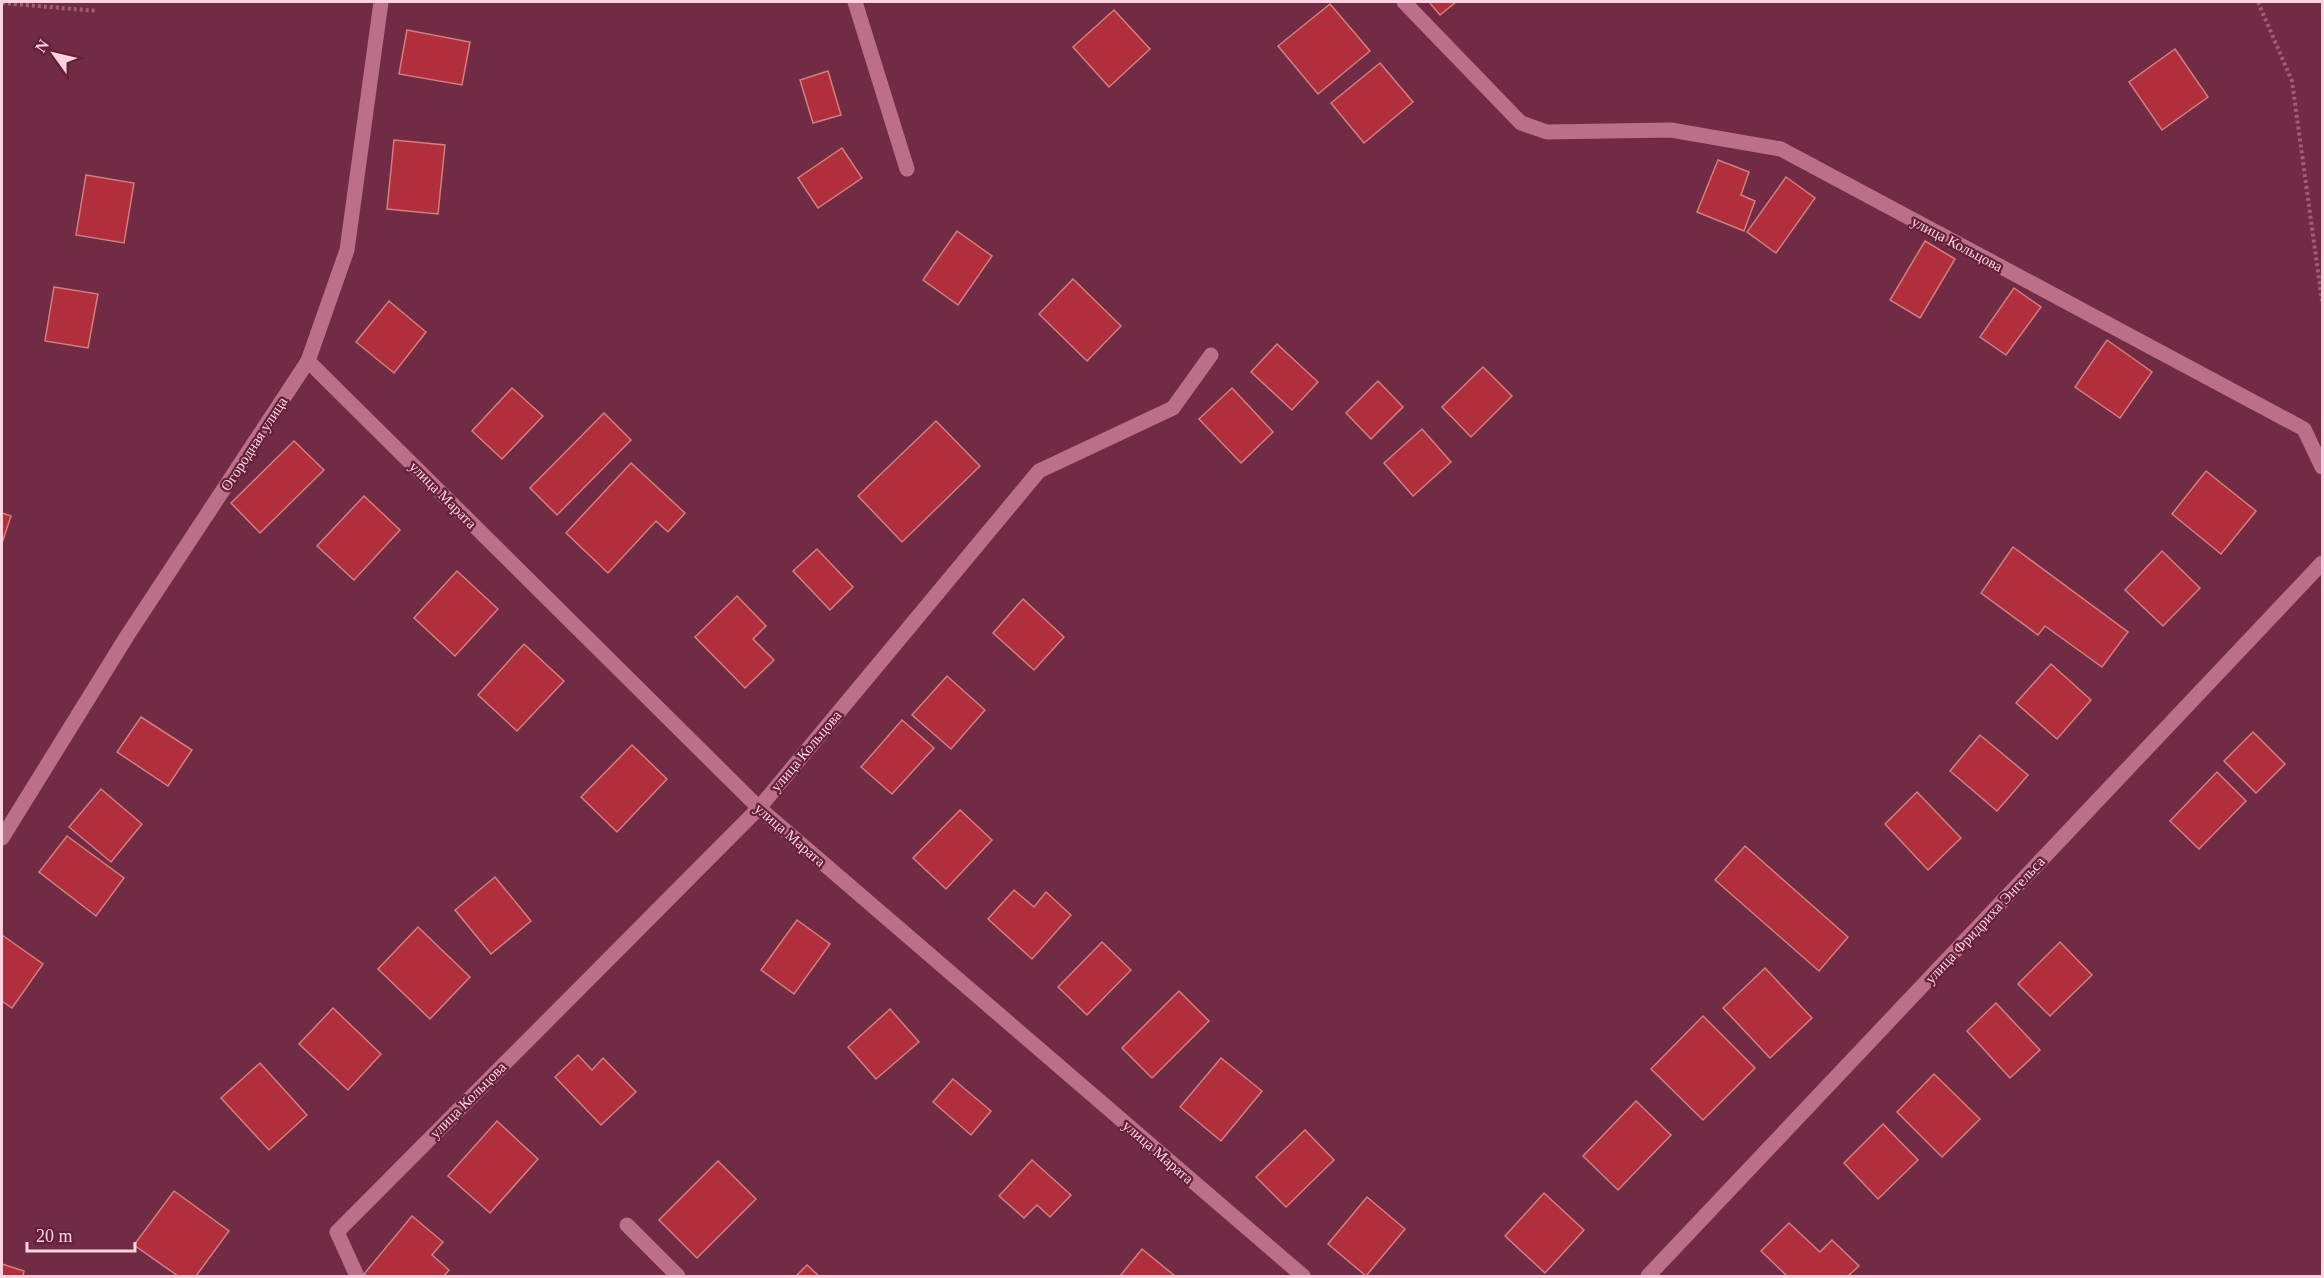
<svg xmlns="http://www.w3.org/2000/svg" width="2324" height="1278" font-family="'Times New Roman',serif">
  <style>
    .building { fill: #b12f3c; stroke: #d17f7f; stroke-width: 1.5 }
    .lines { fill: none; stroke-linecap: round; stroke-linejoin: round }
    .path { stroke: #9d5f75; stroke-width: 4; stroke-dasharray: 3 3; stroke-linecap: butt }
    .service { stroke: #bc6f88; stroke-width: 15 }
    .minor { stroke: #bc6f88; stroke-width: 15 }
    .labels { text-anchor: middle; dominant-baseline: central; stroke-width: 4.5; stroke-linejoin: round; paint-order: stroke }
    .street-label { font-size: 15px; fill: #ffd3df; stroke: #64203a }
  </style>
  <rect width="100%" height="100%" fill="#712b45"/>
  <!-- building -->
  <g class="building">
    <path d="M1429,2h27l-16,13z"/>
    <path d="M1330,4l40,47 -52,43 -40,-48z"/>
    <path d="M1114,10l36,39 -41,38 -36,-40z"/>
    <path d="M407,30l63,12 -8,43 -63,-11z"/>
    <path d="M2175,49l33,48 -46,33 -33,-48z"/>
    <path d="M1380,63l33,39 -49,41 -33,-40z"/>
    <path d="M828,71l13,44 -28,8 -13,-43z"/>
    <path d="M394,140l51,5 -7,69 -51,-5z"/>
    <path d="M842,148l20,30 -44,30 -20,-30z"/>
    <path d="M1718,160l31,12 -8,23 14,6 -11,30 -47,-19z"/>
    <path d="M86,175l48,8 -10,60 -48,-8z"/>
    <path d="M1786,177l29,21 -39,55 -29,-21z"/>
    <path d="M957,231l35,25 -34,49 -35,-25z"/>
    <path d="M1925,241l30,18 -35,59 -30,-18z"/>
    <path d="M1073,279l48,47 -34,35 -48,-47z"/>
    <path d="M54,287l44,7 -10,54 -43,-7z"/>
    <path d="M2014,288l27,19 -35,48 -26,-18z"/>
    <path d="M389,301l37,31 -32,41 -38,-31z"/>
    <path d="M2107,340l45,32 -32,46 -45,-31z"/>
    <path d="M1277,344l41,38 -26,28 -41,-38z"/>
    <path d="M1483,367l29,29 -41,41 -29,-30z"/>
    <path d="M1378,381l25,26 -32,32 -25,-26z"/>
    <path d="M512,388l31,28 -41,43 -30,-28z"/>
    <path d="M1232,388l41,44 -32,31 -42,-44z"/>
    <path d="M604,413l27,27 -74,75 -27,-27z"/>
    <path d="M936,421l44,45 -78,76 -44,-46z"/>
    <path d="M1422,429l29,33 -38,34 -29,-33z"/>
    <path d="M294,441l30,29 -64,63 -29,-30z"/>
    <path d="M631,463l54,50 -17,19 -12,-11 -48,52 -42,-40z"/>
    <path d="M2206,471l50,40 -35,43 -49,-40z"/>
    <path d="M364,496l36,34 -46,50 -37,-34z"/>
    <path d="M2,513l9,3 -9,27z"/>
    <path d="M2013,547l115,85 -26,35 -57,-41 -7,9 -57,-42z"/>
    <path d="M817,549l36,38 -23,23 -37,-39z"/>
    <path d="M2162,551l38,37 -37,38 -38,-36z"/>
    <path d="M457,571l41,38 -43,47 -41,-38z"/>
    <path d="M737,596l29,30 -13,13 21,21 -29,28 -50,-51z"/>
    <path d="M1023,599l41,38 -30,33 -41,-37z"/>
    <path d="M524,644l40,37 -47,50 -39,-36z"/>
    <path d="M2051,664l40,36 -34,39 -41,-36z"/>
    <path d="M947,676l38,34 -34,39 -39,-34z"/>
    <path d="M141,717l51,33 -24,36 -51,-34z"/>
    <path d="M902,720l32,28 -42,46 -31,-27z"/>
    <path d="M2253,732l32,32 -29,29 -32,-32z"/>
    <path d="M1980,735l48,40 -31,36 -47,-40z"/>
    <path d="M632,745l35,34 -50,53 -36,-35z"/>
    <path d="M2217,772l29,29 -47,48 -29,-28z"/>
    <path d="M101,789l41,35 -31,38 -42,-35z"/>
    <path d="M1917,792l44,46 -33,32 -43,-46z"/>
    <path d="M960,810l32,30 -46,49 -33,-31z"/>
    <path d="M67,836l57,42 -28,38 -57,-44z"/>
    <path d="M1745,846l103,91 -29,34 -104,-91z"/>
    <path d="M495,877l36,44 -40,33 -36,-44z"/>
    <path d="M1014,890l20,17 12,-15 25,23 -39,44 -44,-40z"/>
    <path d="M797,920l33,24 -36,50 -33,-24z"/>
    <path d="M418,927l52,50 -40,42 -52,-50z"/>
    <path d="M2,935l41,29 -31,44 -10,-7z"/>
    <path d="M1102,942l29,28 -44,45 -29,-28z"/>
    <path d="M2060,942l32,33 -42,41 -32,-32z"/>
    <path d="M1765,968l47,50 -42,40 -47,-50z"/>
    <path d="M1179,991l30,30 -57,57 -30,-30z"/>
    <path d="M1996,1003l44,47 -30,28 -43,-47z"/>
    <path d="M333,1008l48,46 -33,36 -49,-46z"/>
    <path d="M890,1009l29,33 -43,37 -28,-32z"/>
    <path d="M1703,1016l52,52 -52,52 -52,-51z"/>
    <path d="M578,1055l14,15 11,-12 33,34 -35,33 -46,-48z"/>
    <path d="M1221,1058l41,33 -41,50 -41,-34z"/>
    <path d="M260,1063l47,52 -38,35 -48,-52z"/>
    <path d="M1934,1074l46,45 -38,38 -45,-45z"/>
    <path d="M953,1079l38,32 -20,24 -38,-33z"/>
    <path d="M1636,1101l35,34 -53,55 -35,-34z"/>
    <path d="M497,1121l41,38 -48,54 -42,-37z"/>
    <path d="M1883,1124l35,36 -40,39 -34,-36z"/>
    <path d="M1305,1130l29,30 -48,47 -30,-30z"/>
    <path d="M1032,1160l39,35 -21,22 -13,-12 -13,13 -25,-22z"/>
    <path d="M718,1161l38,38 -59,59 -38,-38z"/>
    <path d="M174,1191l55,40 -33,45h-18l-44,-31z"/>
    <path d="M1544,1193l40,37 -39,43 -40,-37z"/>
    <path d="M1367,1197l38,32 -39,47 -38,-32z"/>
    <path d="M412,1216l31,26 -11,13 17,15 -5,6h-77l-3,-2z"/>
    <path d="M1789,1223l31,29 12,-12 27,26 -11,10h-61l-26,-25z"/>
    <path d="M1142,1249l33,27h-55z"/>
    <path d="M2,1264l22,7 -1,5h-21z"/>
    <path d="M807,1265l12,11h-23z"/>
  </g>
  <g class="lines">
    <!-- path -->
    <g class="path">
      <path d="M2258,2l34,79 30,220"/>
      <path d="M2,3l95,8"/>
    </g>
    <!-- service -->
    <path class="service" d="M627,1225l51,51"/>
    <!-- minor -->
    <g class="minor">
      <path d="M855,2l52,167"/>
      <path d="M1404,2l117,121 26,9 124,-2 110,19 523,280 18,38"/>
      <path d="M308,361l451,447 544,468"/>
      <path d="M2,838l125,-202 181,-275 39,-111 34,-248"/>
      <path d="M357,1276l-20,-44 422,-424 280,-337 134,-63 38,-53"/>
      <path d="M1648,1276l674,-713"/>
    </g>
  </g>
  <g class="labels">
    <!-- street labels -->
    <g class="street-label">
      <text transform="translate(1957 244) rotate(28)">улица Кольцова</text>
      <text transform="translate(254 444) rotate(-57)">Огородная улица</text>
      <text transform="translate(443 495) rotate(45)">улица Марата</text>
      <text transform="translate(806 751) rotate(-50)">улица Кольцова</text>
      <text transform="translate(790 835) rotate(41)">улица Марата</text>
      <text transform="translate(1985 920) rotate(-47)">улица Фридриха Энгельса</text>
      <text transform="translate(468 1100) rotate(-45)">улица Кольцова</text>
      <text transform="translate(1158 1152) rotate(41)">улица Марата</text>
    </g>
  </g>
  <!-- border -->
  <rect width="2324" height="1278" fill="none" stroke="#ffd3df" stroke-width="6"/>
  <!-- north arrow -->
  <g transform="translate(54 54) rotate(304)" stroke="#64203a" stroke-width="4.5" paint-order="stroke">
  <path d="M0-4.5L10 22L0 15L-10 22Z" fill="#ffd3df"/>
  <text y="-9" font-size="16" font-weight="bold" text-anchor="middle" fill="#ffd3df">N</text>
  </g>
  <!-- scale -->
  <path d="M27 1242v9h108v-9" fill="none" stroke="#ffd3df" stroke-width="3"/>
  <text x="36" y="1242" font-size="18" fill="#ffd3df" stroke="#64203a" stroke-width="4.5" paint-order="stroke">20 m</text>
</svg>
